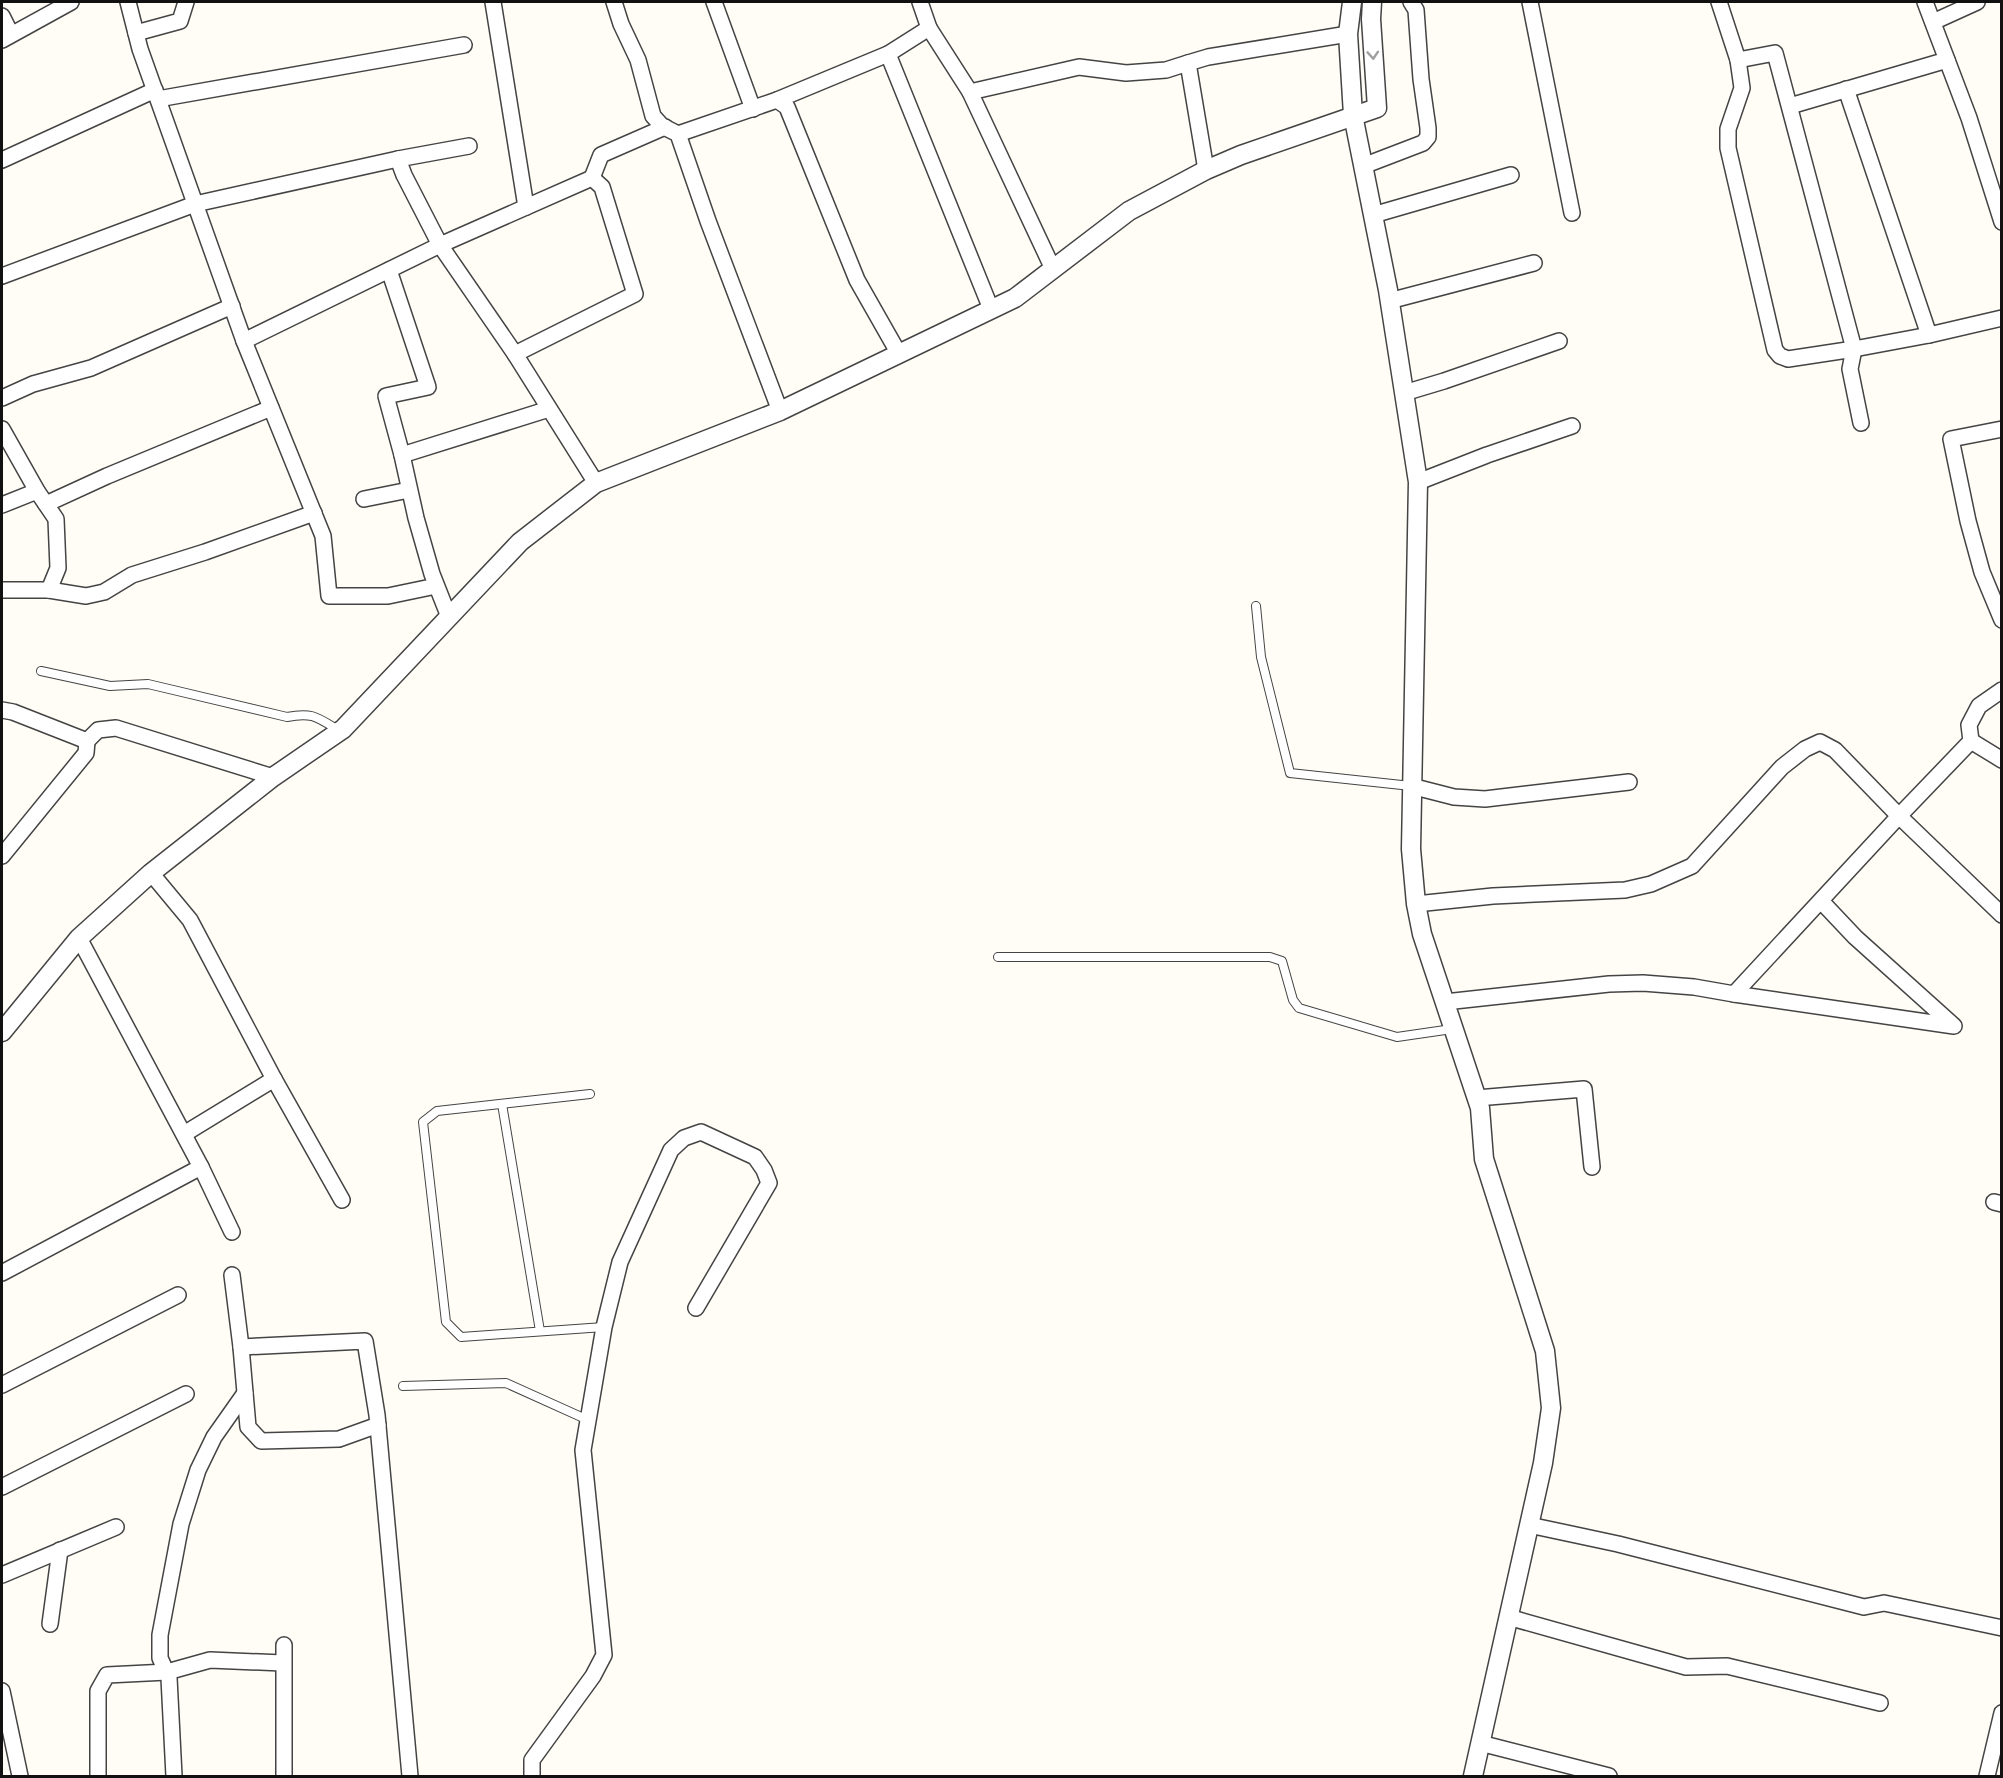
<svg xmlns="http://www.w3.org/2000/svg" width="2003" height="1778" font-family="'IBM Plex Serif',serif">
  <style>
    .lines { fill: none; stroke-linecap: round; stroke-linejoin: round }
    .service-casing { stroke: #444; stroke-width: 10 }
    .minor-casing { stroke: #444; stroke-width: 18 }
    .tertiary-casing { stroke: #444; stroke-width: 21 }
    .service { stroke: #fff; stroke-width: 8 }
    .minor { stroke: #fff; stroke-width: 15 }
    .tertiary { stroke: #fff; stroke-width: 18 }
    .oneway { stroke: #a0a0a0 }
  </style>
  <rect width="100%" height="100%" fill="#fffdf5"/>
  <g class="lines">
    <!-- service casing -->
    <g class="service-casing">
      <g id="service">
        <path d="M1256,606l5,51 29,116 121,13"/>
        <path d="M41,671l69,15 38,-2 139,33c25,-5 30,0 51,13"/>
        <path d="M998,957h272l12,4 11,39 6,8 98,29 55,-8"/>
        <path d="M590,1094l-153,17 -14,11 23,200 15,15 143,-10"/>
        <path d="M502,1104l38,227"/>
        <path d="M403,1386l103,-3 82,37"/>
      </g>
    </g>
    <!-- minor casing -->
    <g class="minor-casing">
      <g id="minor">
        <path d="M128,2l12,47 104,292 79,195 6,60h59l48,-10"/>
        <path d="M493,2l33,205"/>
        <path d="M614,2l7,22 17,36 15,56 9,10 16,8 30,87 72,190"/>
        <path d="M714,2l39,107"/>
        <path d="M920,2l9,26 -41,26 103,255"/>
        <path d="M1530,2l42,211"/>
        <path d="M1719,2l19,58 37,-7 79,296 75,-14 73,-17"/>
        <path d="M1925,2l44,116 33,104"/>
        <path d="M2,16l9,18"/>
        <path d="M1933,22l44,-20"/>
        <path d="M929,28l41,64 83,177"/>
        <path d="M136,33l44,-12 6,-19"/>
        <path d="M2,40l69,-38"/>
        <path d="M1738,60l4,28 -14,41v19l47,202 5,6 8,3 66,-10 -4,20 11,54"/>
        <path d="M1846,89l83,246"/>
        <path d="M970,92l109,-25 47,6 40,-3 22,-7"/>
        <path d="M158,99l306,-54"/>
        <path d="M777,100l111,-46"/>
        <path d="M1790,106l157,-46"/>
        <path d="M678,134l99,-34 10,7 70,173 42,74"/>
        <path d="M398,159l71,-13"/>
        <path d="M2,160l153,-70"/>
        <path d="M1363,166l60,-23 5,-6v-9l-7,-49 -5,-69 -5,-8"/>
        <path d="M1206,170l-18,-107 20,-6 140,-23"/>
        <path d="M592,178l9,-23 64,-28"/>
        <path d="M1373,215l138,-40"/>
        <path d="M389,270l39,117 -42,9 16,59"/>
        <path d="M2,276l193,-72 203,-45 6,16 36,70 152,-67 10,9 33,107 -120,60"/>
        <path d="M1389,301l145,-38"/>
        <path d="M244,341l196,-96 75,109 81,129"/>
        <path d="M1404,393l40,-12 115,-40"/>
        <path d="M2,398l31,-14 58,-16 141,-62"/>
        <path d="M2,429l35,62 19,28 2,49 -9,22h-47"/>
        <path d="M2002,429l-51,10 17,82 14,51 20,48"/>
        <path d="M1418,482l69,-27 85,-29"/>
        <path d="M364,499l45,-9"/>
        <path d="M46,504l61,-28 164,-68"/>
        <path d="M2,505l35,-14"/>
        <path d="M49,590l37,6 18,-4 28,-17 73,-23 109,-39"/>
        <path d="M449,617l-17,-43 -16,-56 -14,-63 147,-46"/>
        <path d="M2,710l11,2 74,29 -1,12 -84,103"/>
        <path d="M87,741l11,-11 18,-2 157,49"/>
        <path d="M1971,741l31,19"/>
        <path d="M1411,786l43,11 31,2 144,-17"/>
        <path d="M151,873l39,47 84,159 68,121"/>
        <path d="M1821,901l34,36 99,89 -220,-32 165,-178 103,99"/>
        <path d="M1416,904l77,-8 132,-6 26,-6 41,-18 90,-99 23,-18 15,-7 15,8 64,66 72,-75 -2,-16 10,-19 23,-16"/>
        <path d="M79,938l122,229 31,65"/>
        <path d="M1445,1002l164,-18 34,-1 51,4 40,7"/>
        <path d="M1477,1098l107,-9 8,78"/>
        <path d="M184,1134l90,-55"/>
        <path d="M1994,1202l8,2"/>
        <path d="M2,1273l199,-106"/>
        <path d="M232,1275l9,72 7,80 13,14 78,-2 39,-14"/>
        <path d="M241,1347l124,-6 12,74 33,361"/>
        <path d="M2,1385l176,-90"/>
        <path d="M2,1487l184,-93"/>
        <path d="M1529,1525l89,19 246,63 20,-4 118,25"/>
        <path d="M2,1575l114,-48"/>
        <path d="M1508,1617l178,50 41,-1 153,37"/>
        <path d="M50,1624l10,-74"/>
        <path d="M284,1645v131"/>
        <path d="M2,1691l18,85"/>
        <path d="M1480,1743l129,33"/>
        <path d="M98,1776v-85l9,-16 60,-3 43,-12 73,3"/>
        <path d="M174,1776l-5,-98 -9,-20v-23l21,-111 17,-54 16,-33 31,-44"/>
        <path d="M532,1776v-16l61,-84 11,-21 -21,-205 21,-123 16,-65 51,-112 13,-12 17,-6 54,25 9,13 5,13 -73,125"/>
        <path d="M1987,1776l15,-63"/>
      </g>
    </g>
    <!-- tertiary casing -->
    <g class="tertiary-casing">
      <g id="tertiary">
        <path d="M1352,2l-4,32 5,81 35,175 30,192 -7,367 5,55 6,30 58,174 4,51 61,192 6,57 -8,55 -70,313"/>
        <path d="M2,1032l77,-94 72,-65 122,-96 70,-48 177,-187 76,-59 184,-72 235,-113 114,-87 77,-41 35,-15 136,-47 -6,-89 1,-17"/>
      </g>
    </g>
    <!-- service -->
    <use href="#service" class="service"/>
    <!-- minor -->
    <use href="#minor" class="minor"/>
    <!-- tertiary -->
    <use href="#tertiary" class="tertiary"/>
  </g>
  <!-- one-way arrows -->
  <defs><path id="oneway-chevron" d="M-2-3.5L2.5 0L-2 3.5" fill="none" stroke-width="1.6" stroke-linecap="round" stroke-linejoin="round" transform="scale(1.5)"/></defs>
  <use class="oneway" href="#oneway-chevron" transform="translate(1373 55) rotate(86)"/>
  <!-- border -->
  <rect width="2003" height="1778" fill="none" stroke="#111111" stroke-width="6"/>
</svg>
